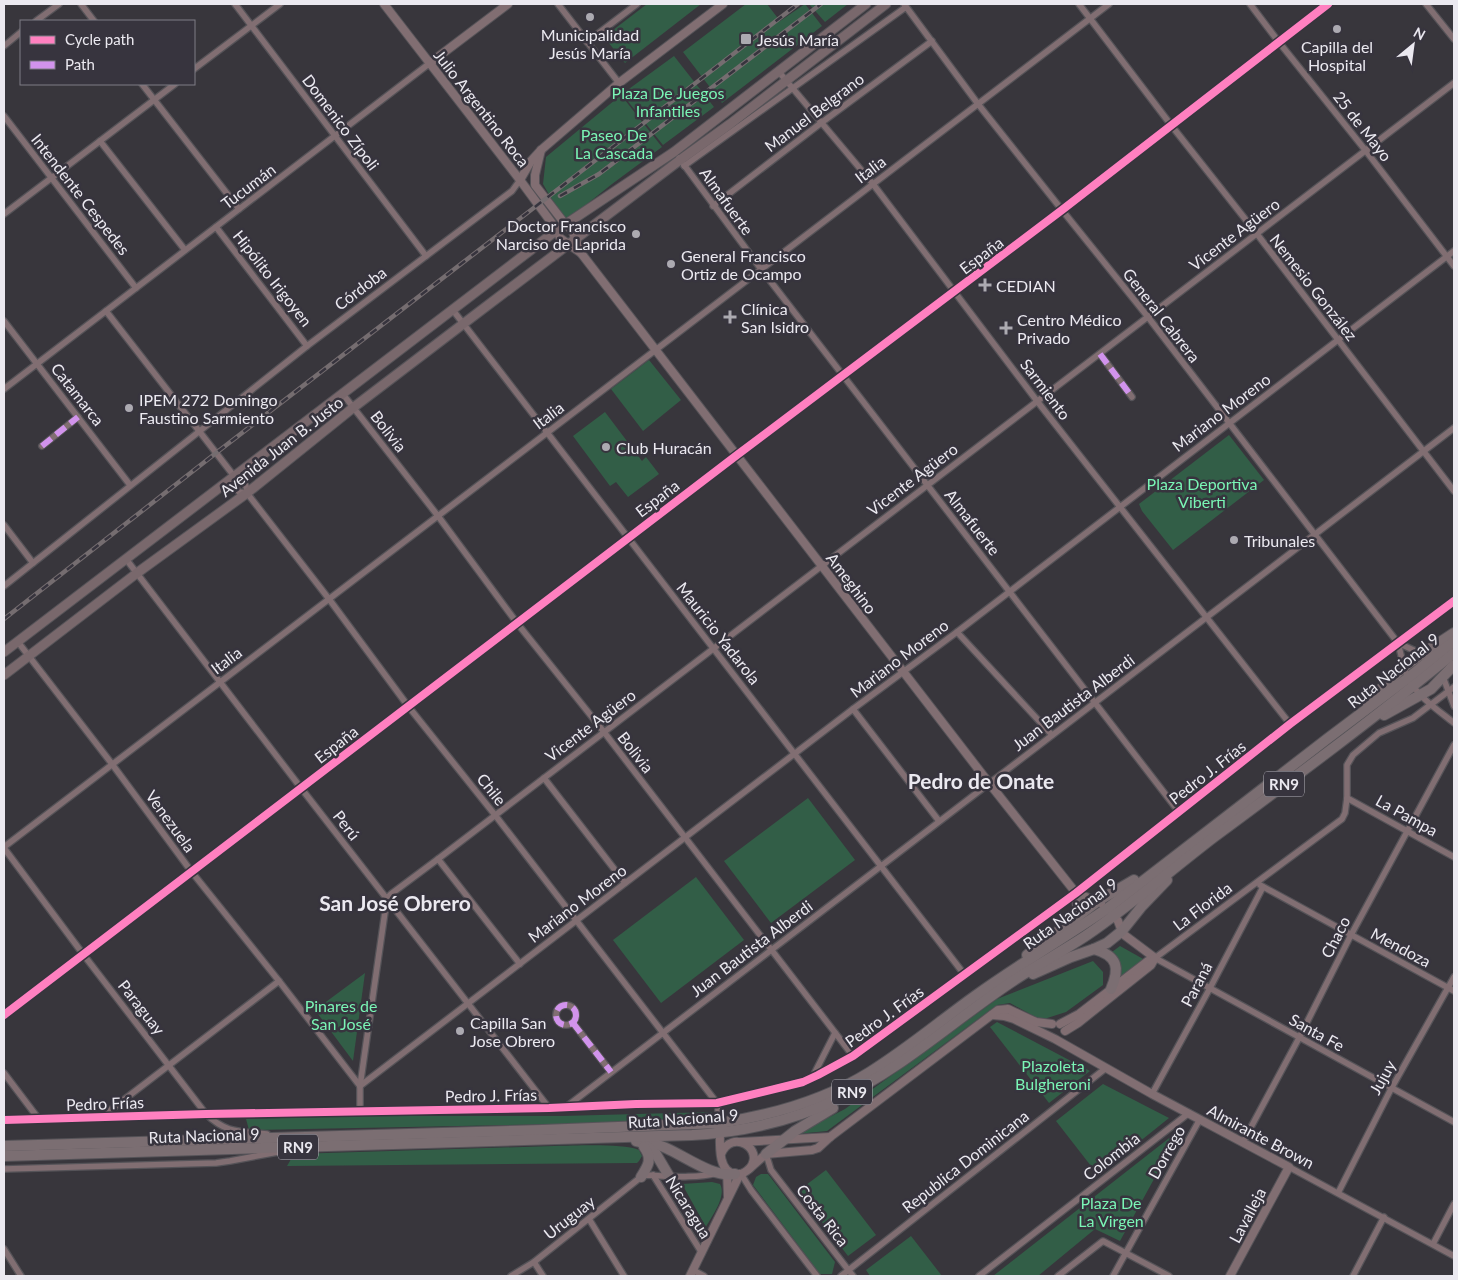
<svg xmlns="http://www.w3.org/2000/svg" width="1458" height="1280" font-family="Lato,sans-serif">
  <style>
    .green { fill: #325e47 }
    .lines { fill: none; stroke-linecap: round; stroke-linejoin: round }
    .minor-casing { stroke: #555358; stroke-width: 8 }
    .tertiary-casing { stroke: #555358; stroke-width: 10 }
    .secondary-casing { stroke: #555358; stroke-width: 11 }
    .trunk-casing { stroke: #555358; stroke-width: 12 }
    .minor { stroke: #816e72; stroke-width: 5.5 }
    .tertiary { stroke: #816e72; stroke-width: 8 }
    .secondary { stroke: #79686c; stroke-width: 9 }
    .trunk { stroke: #7b6e72; stroke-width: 10 }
    .rail-casing { stroke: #756d70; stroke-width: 4.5 }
    .rail { stroke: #37343e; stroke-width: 2.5; stroke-dasharray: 8; stroke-linecap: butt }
    .quiet { stroke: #d193ec; stroke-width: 6; stroke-dasharray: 12 6; stroke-linecap: butt }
    .cycleway-casing { stroke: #37343e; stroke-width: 11 }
    .cycleway { stroke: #ff80c0; stroke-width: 8 }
    .poi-dot { fill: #acaab1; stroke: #37343e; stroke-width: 2 }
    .labels { text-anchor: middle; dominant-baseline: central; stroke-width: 5; stroke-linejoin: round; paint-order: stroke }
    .shield { fill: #37343e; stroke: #b5b3bb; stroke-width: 1 }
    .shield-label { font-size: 15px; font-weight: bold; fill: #ebe9f0 }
    .poi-label { font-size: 16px; fill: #ebe9f0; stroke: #37343e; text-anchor: start }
    .park-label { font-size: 16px; fill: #7af5b5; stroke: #37343e }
    .street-label { font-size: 16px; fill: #ebe9f0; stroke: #37343e }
    .district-label { font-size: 21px; font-weight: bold; fill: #ebe9f0; stroke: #37343e }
  </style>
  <rect width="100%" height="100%" fill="#38363c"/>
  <!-- green -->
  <g class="green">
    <path d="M647,4h54l-76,59 -21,-26z"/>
    <path d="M746,4h21l13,17 25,-17 17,22 -100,77 -39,-51z"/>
    <path d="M809,4h39l-23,18z"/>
    <path d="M674,56l40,51 -51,38 -41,-51z"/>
    <path d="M621,95l41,52 -50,37 -45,36 -16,-22 -8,-14 3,-27z"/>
    <path d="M649,360l32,40 -38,31 -32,-42z"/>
    <path d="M605,412l37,49 4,-4 13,17 -31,23 -12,-15 -6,4 -37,-50z"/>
    <path d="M1229,435l35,45 -91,70 -31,-39 -3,-7z"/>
    <path d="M808,798l47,62 -84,63 -47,-62z"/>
    <path d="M696,877l48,63 -83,63 -48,-63z"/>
    <path d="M1120,946l25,14 -23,18 -10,-26z"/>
    <path d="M1093,961l10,11v13l-37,27 -25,8 -31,-17 -13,2 -170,126 -30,3 48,-25 152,-110z"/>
    <path d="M365,973l-12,88 -38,-51z"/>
    <path d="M997,1022l93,49 -41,32 -59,-76z"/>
    <path d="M1103,1084l66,34 -71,57 -42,-54z"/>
    <path d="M712,1112v7l-145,5 -318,6 -3,-11 115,-3h201z"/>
    <path d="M1182,1128l-62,113 -25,-12 -57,47h-45z"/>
    <path d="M554,1146c21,0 67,-3 85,4l3,6 -3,5 -2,2 -350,3 7,-12z"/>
    <path d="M826,1170l50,65 -28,21 -50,-65z"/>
    <path d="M761,1174h7l67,88 -3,12h-12l-67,-89 3,-8z"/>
    <path d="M712,1182l8,2c7,12 -8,32 -14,43l-24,-43z"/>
    <path d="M911,1236l31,40h-72l-4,-6z"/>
  </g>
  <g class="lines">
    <!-- minor casing -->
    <g class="minor-casing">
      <g id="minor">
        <path d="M81,4l13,17"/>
        <path d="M235,4l191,252"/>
        <path d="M558,4l61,79"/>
        <path d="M904,4l74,100 84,106 86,107 250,326c3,11 5,24 10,35 10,19 30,32 46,45"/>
        <path d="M1079,4l92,121 86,109 197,257"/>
        <path d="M1250,4l28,37 88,110 88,115"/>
        <path d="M1426,4l28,35"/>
        <path d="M36,21l23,-17"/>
        <path d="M587,42l50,-38"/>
        <path d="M4,46l17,-14"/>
        <path d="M194,69l86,-65"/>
        <path d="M779,72l94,112 164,217 253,323"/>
        <path d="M142,84l97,125"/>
        <path d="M4,116l132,172"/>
        <path d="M100,141l85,109"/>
        <path d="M679,158l82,111 418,543"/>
        <path d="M684,166l222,-159"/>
        <path d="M713,206l108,-83 111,-82"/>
        <path d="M4,214l171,-130"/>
        <path d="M216,227l91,119"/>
        <path d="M452,309l512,665"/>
        <path d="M106,311l128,165c8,3 13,7 13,17l82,106 79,107 87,109 222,288 3,20"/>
        <path d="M4,321l126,164"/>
        <path d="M1100,354l32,43"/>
        <path d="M4,389l426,-326"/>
        <path d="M342,393l96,123 79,107 87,109 249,324"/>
        <path d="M42,446l36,-29"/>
        <path d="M233,478l-1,5 7,9 8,1"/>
        <path d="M4,525l29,38"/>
        <path d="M126,559l175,229 248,320"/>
        <path d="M4,586l303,-240 205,-155 8,-11"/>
        <path d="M957,632l95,103"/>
        <path d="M18,642l94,122 79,107 88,110 81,105"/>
        <path d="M1398,643l24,11"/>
        <path d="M1443,677l11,29"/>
        <path d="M1454,687l-41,31 -34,15 -26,22 -6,10v33l-2,15 -3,6 -187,139 299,164"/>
        <path d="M853,709l86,112"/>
        <path d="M544,778l81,105"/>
        <path d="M1347,798l107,59"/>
        <path d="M4,847l1105,-843"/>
        <path d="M4,848l79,106 123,160c21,20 34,17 61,20"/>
        <path d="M438,859l82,105"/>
        <path d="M1260,885l194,106"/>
        <circle cx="566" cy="1015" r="10"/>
        <path d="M4,1015l733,-560 325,-245 266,-206"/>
        <path d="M573,1023l38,49"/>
        <path d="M4,1073l34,45"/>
        <path d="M812,1078l23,-45"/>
        <path d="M360,1086l493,-377 104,-77 497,-381"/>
        <path d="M1152,1094l58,-106 53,-101"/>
        <path d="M566,1107l888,-679"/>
        <path d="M360,1111v-25l27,-188 4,-4 47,-35 1016,-776"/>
        <path d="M100,1118l179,-137"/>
        <path d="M4,1120l202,-6 343,-6 87,-4 81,-1 86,-21 15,-7 35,-19 223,-163 214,-169 164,-123"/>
        <path d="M1243,1142l56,-104 52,-103 103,-190"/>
        <path d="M766,1154l5,16 82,106"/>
        <path d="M1289,1167l165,89"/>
        <path d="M4,1169l212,-6 14,-2 48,-9"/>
        <path d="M741,1174l10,16 66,86"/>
        <path d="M653,1175l49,78"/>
        <path d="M669,1176l39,65"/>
        <path d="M1338,1193l53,-104 63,-112"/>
        <path d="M589,1219l35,57"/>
        <path d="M1433,1244l21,-40"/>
        <path d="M4,1249l17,27"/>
        <path d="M534,1262l9,14"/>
        <path d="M693,1270l11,6"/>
        <path d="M511,1276l23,-14 107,-85 5,-2c23,1 49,4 71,-2"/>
        <path d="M841,1276l265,-208"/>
        <path d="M979,1276l210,-163"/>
        <path d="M1058,1276l45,-35 66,35"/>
        <path d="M1113,1276l87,-157"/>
        <path d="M1353,1276l31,-59"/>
      </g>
    </g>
    <!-- tertiary casing -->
    <g class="tertiary-casing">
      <g id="tertiary">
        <path d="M384,4l136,176 37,50 3,8 21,15"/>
        <path d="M430,63l78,-59"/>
        <path d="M541,150l-6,25v10l30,39 7,6 9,23 408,530 87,110 25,10"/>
        <path d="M520,180l11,-19 10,-11 78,-67 104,-79"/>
        <path d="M1111,912l7,9 5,13 32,24"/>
        <path d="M992,1015l12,1 10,3 41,20 97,55 137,73 -59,109"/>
        <path d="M1060,1024l19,-10 69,-53 7,-3"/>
        <path d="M1065,1031l13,-8 73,-58 4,-7"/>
        <path d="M720,1129c0,14 -3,44 16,45 5,1 10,-2 14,-6 15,-19 -18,-40 -29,-14"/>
        <path d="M740,1142l90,-5"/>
        <path d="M749,1169l17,-15 46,-4 6,-2 12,-11 168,-127 10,-1 28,13 16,2"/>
        <path d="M727,1171l1,26"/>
        <path d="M690,1276l50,-102"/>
      </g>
    </g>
    <!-- secondary casing -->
    <g class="secondary-casing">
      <g id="secondary">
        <path d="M4,652l553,-422 117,-78 192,-148"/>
        <path d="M4,675l133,-102 110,-80 107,-86 109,-83 217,-164 50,-36 156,-120"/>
      </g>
    </g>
    <!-- trunk casing -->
    <g class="trunk-casing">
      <g id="trunk">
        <path d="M1367,702l37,-35 18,-13 32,-21"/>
        <path d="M1384,715l47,-26 23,-24"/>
        <path d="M1076,893l2,14 -1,10"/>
        <path d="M1094,949c24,7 26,19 17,40"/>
        <path d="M1027,955l71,-54 36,-21"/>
        <path d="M1033,974l38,-17 23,-8 13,-6 15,-12 20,-25 25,-26"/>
        <path d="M636,1141c10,2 21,3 30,7 20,9 48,30 69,26"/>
        <path d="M642,1143l14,11 13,22"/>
        <path d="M4,1146l538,-16 178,-7c53,-8 105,-23 150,-51 37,-23 70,-51 105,-76 43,-31 89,-58 133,-88l219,-169 81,-61 46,-37"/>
        <path d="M766,1154l29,-23 38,-23"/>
        <path d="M4,1156l688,-21c51,-3 100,-14 146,-36 64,-30 116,-79 175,-118 24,-16 50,-30 74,-46 44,-30 84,-65 127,-98 81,-60 162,-120 240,-184"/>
        <path d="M641,1177c7,-11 12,-18 3,-30"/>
      </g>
    </g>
    <!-- minor -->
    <use href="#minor" class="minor"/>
    <!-- tertiary -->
    <use href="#tertiary" class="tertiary"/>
    <!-- secondary -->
    <use href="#secondary" class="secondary"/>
    <!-- trunk -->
    <use href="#trunk" class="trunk"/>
    <!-- rail casing -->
    <g class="rail-casing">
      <g id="rail">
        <path d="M560,196l39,-22 222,-170"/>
        <path d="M4,619l212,-166 582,-449"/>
      </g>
    </g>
    <!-- rail -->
    <use href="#rail" class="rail"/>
    <!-- quiet -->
    <g class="quiet">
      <path d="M1100,354l32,43"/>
      <path d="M42,446l36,-29"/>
      <circle cx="566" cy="1015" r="10"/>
      <path d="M573,1023l38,49"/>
    </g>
    <!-- cycleway casing -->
    <g class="cycleway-casing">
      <g id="cycleway">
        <path d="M4,1015l733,-560 325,-245 266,-206"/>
        <path d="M4,1120l202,-6 343,-6 87,-4 81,-1 86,-21 15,-7 35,-19 223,-163 214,-169 164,-123"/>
      </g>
    </g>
    <!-- cycleway -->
    <use href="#cycleway" class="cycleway"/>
  </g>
  <!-- markers -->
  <g class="poi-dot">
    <circle cx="590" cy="17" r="5"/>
    <circle cx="1337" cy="29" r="5"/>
    <rect x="740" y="33" width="12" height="12" rx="2.5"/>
    <circle cx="636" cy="234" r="5"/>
    <circle cx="671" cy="264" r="5"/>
    <path d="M982.5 277.5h5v5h5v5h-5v5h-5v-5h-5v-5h5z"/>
    <path d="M727.5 309.5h5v5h5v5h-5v5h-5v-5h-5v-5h5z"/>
    <path d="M1003.5 320.5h5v5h5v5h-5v5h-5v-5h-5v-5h5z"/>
    <circle cx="129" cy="408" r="5"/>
    <circle cx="606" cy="447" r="5"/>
    <circle cx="1234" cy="540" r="5"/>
    <circle cx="460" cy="1031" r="5"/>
  </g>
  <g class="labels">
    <!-- shield labels -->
    <g class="shield">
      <rect x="1264" y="771.5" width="40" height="25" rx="4"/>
      <rect x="832" y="1079.5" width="40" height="25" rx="4"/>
      <rect x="278" y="1134.5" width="40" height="25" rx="4"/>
    </g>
    <g class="shield-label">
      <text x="1284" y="784">RN9</text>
      <text x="852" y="1092">RN9</text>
      <text x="298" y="1147">RN9</text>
    </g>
    <!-- poi labels -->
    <g class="poi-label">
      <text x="590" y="34" text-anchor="middle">Municipalidad<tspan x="590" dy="18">Jesús María</tspan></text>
      <text x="757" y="39">Jesús María</text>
      <text x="1337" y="46" text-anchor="middle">Capilla del<tspan x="1337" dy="18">Hospital</tspan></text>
      <text x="626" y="225" text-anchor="end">Doctor Francisco<tspan x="626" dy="18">Narciso de Laprida</tspan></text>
      <text x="681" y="255">General Francisco<tspan x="681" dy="18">Ortiz de Ocampo</tspan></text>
      <text x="996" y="285">CEDIAN</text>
      <text x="741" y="308">Clínica<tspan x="741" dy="18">San Isidro</tspan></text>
      <text x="1017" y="319">Centro Médico<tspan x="1017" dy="18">Privado</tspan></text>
      <text x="139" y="399">IPEM 272 Domingo<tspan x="139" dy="18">Faustino Sarmiento</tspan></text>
      <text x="616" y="447">Club Huracán</text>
      <text x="1244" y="540">Tribunales</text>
      <text x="470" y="1022">Capilla San<tspan x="470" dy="18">Jose Obrero</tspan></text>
    </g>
    <!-- park labels -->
    <g class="park-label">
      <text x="668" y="92">Plaza De Juegos<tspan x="668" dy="18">Infantiles</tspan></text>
      <text x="614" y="134">Paseo De<tspan x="614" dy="18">La Cascada</tspan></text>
      <text x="1202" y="483">Plaza Deportiva<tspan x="1202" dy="18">Viberti</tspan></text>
      <text x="341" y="1005">Pinares de<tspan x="341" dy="18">San José</tspan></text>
      <text x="1053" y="1065">Plazoleta<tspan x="1053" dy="18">Bulgheroni</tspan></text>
      <text x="1111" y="1202">Plaza De<tspan x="1111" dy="18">La Virgen</tspan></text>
    </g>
    <!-- street labels -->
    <g class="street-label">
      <text transform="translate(482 108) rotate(52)">Julio Argentino Roca</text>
      <text transform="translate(814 112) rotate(-37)">Manuel Belgrano</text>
      <text transform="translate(341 122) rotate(53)">Domenico Zípoli</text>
      <text transform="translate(1363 126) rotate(52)">25 de Mayo</text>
      <text transform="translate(870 169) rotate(-37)">Italia</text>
      <text transform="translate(248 186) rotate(-37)">Tucumán</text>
      <text transform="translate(81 194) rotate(52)">Intendente Cespedes</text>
      <text transform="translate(727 201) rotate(54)">Almafuerte</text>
      <text transform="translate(1234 234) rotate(-37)">Vicente Agüero</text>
      <text transform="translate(981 255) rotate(-37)">España</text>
      <text transform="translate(273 278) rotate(52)">Hipólito Irigoyen</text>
      <text transform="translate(1314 287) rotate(52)">Nemesio González</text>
      <text transform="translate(360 288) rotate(-37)">Córdoba</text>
      <text transform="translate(1162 315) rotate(52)">General Cabrera</text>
      <text transform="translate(1046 389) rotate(53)">Sarmiento</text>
      <text transform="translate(78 394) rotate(52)">Catamarca</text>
      <text transform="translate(1221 412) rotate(-37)">Mariano Moreno</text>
      <text transform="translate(548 415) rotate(-37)">Italia</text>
      <text transform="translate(389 431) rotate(52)">Bolivia</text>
      <text transform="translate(281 446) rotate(-38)">Avenida Juan B. Justo</text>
      <text transform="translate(912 479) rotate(-37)">Vicente Agüero</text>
      <text transform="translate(657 498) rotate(-37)">España</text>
      <text transform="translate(973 522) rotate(52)">Almafuerte</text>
      <text transform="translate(852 583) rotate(53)">Ameghino</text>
      <text transform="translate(719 633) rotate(52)">Mauricio Yadarola</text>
      <text transform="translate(899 658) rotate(-37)">Mariano Moreno</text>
      <text transform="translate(226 660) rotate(-37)">Italia</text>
      <text transform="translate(1393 670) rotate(-38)">Ruta Nacional 9</text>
      <text transform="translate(1073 702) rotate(-37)">Juan Bautista Alberdi</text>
      <text transform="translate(590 725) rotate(-37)">Vicente Agüero</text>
      <text transform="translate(336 744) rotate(-38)">España</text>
      <text transform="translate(636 752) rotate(52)">Bolivia</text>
      <text transform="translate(1207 772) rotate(-38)">Pedro J. Frías</text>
      <text transform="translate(492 789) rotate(51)">Chile</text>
      <text transform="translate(1407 815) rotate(29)">La Pampa</text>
      <text transform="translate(171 821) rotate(54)">Venezuela</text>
      <text transform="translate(347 825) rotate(52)">Perú</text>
      <text transform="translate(577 903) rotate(-37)">Mariano Moreno</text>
      <text transform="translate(1202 906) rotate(-37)">La Florida</text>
      <text transform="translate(1070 913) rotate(-35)">Ruta Nacional 9</text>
      <text transform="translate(1335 937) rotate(-63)">Chaco</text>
      <text transform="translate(1401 947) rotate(28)">Mendoza</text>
      <text transform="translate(751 948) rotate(-37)">Juan Bautista Alberdi</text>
      <text transform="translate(1196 984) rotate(-62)">Paraná</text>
      <text transform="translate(142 1007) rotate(52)">Paraguay</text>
      <text transform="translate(884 1016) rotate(-36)">Pedro J. Frías</text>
      <text transform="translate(1317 1032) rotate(29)">Santa Fe</text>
      <text transform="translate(1382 1077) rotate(-61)">Jujuy</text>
      <text transform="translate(491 1095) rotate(-1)">Pedro J. Frías</text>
      <text transform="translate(105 1103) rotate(-2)">Pedro Frías</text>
      <text transform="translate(683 1118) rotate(-4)">Ruta Nacional 9</text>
      <text transform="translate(204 1135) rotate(-2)">Ruta Nacional 9</text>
      <text transform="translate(1261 1136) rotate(28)">Almirante Brown</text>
      <text transform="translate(1166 1152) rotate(-61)">Dorrego</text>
      <text transform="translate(1111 1156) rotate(-38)">Colombia</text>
      <text transform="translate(965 1161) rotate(-38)">Republica Dominicana</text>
      <text transform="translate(689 1207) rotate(58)">Nicaragua</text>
      <text transform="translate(823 1215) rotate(52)">Costa Rica</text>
      <text transform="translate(1247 1215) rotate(-62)">Lavalleja</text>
      <text transform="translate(569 1217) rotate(-38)">Uruguay</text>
    </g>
    <!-- district labels -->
    <g class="district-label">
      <text x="981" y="780">Pedro de Onate</text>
      <text x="395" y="902">San José Obrero</text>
    </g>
  </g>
  <!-- border -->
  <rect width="1458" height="1280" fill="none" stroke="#ebe9f0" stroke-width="10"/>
  <!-- legend -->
  <rect x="20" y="20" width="175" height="65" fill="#37343e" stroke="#7f7c85"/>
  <rect x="30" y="36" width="25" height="8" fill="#ff80c0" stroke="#7f7c85"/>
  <text x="65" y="45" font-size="15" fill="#ebe9f0">Cycle path</text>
  <rect x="30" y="61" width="25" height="8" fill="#d193ec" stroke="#7f7c85"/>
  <text x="65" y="70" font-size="15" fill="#ebe9f0">Path</text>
  <!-- north arrow -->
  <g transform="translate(1413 45) rotate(29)" stroke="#37343e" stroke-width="4" paint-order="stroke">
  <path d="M0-4L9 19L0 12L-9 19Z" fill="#ebe9f0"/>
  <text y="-8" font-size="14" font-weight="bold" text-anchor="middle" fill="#ebe9f0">N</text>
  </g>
</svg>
